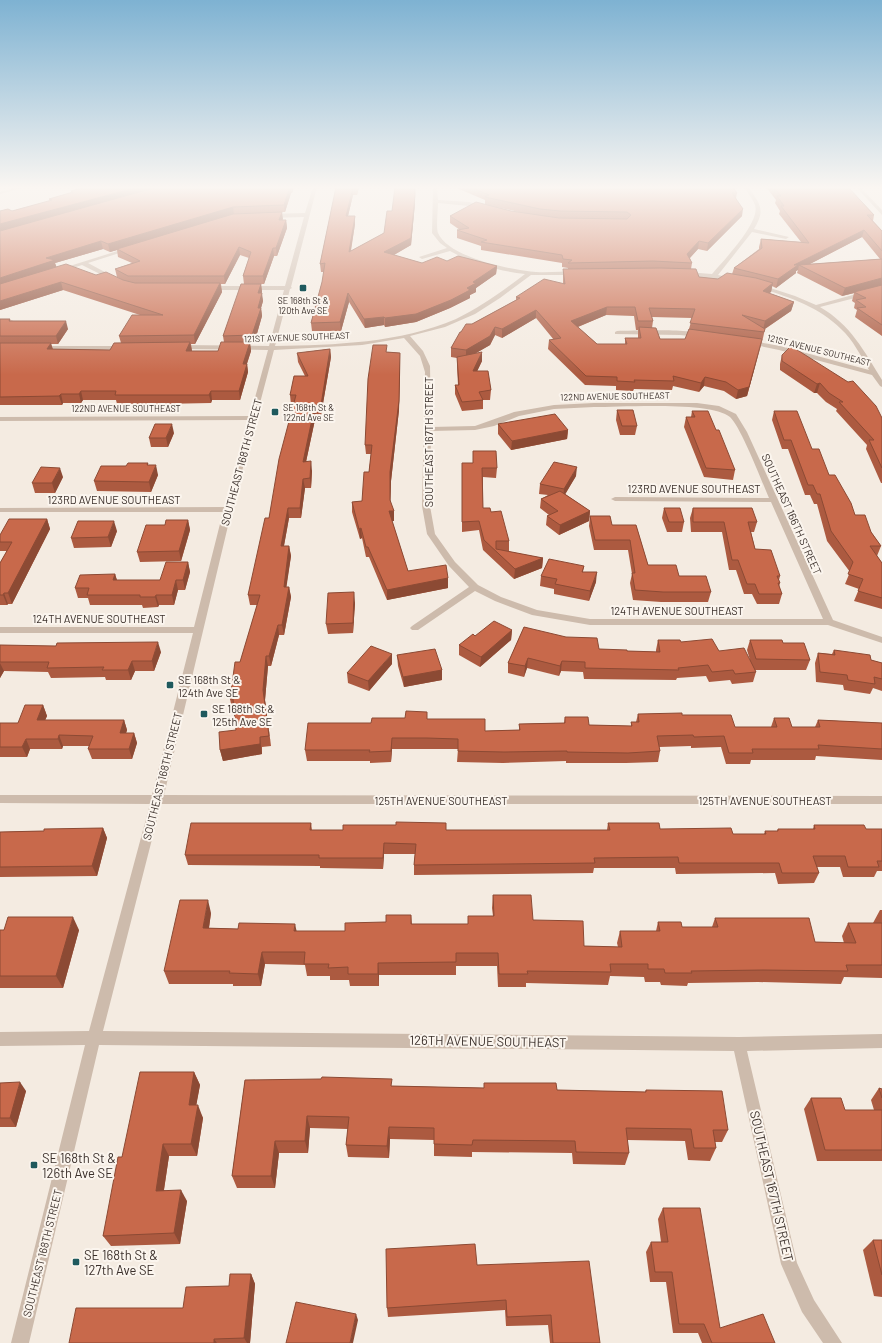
<svg xmlns="http://www.w3.org/2000/svg" width="882" height="1343" font-family="Barlow,sans-serif">
  <style>
    .lines { fill: none; stroke-linecap: round; stroke-linejoin: round }
    .minor { fill: #cdbbac; fill-rule: evenodd }
    .wall { fill: #ac5a40; fill-rule: evenodd }
    .shaded-wall { fill: #8c4a34 }
    .building { fill: #c8694b; stroke: #8c4a34 }
    .poi-dot { fill: #1f5a5e; stroke: #fbf5ee; stroke-width: 1.5 }
    .labels { text-anchor: middle; dominant-baseline: central; stroke-width: 4; stroke-linejoin: round; paint-order: stroke }
    .far-poi-label { font-size: 9px; fill: #3b302b; stroke: #fbf5ee }
    .far-street-label { font-size: 9px; fill: #3b302b; stroke: #fbf5ee }
    .street-label { font-size: 11px; fill: #3b302b; stroke: #fbf5ee }
    .poi-label { font-size: 11px; fill: #3b302b; stroke: #fbf5ee; text-anchor: start }
    .near-street-label { font-size: 13px; fill: #3b302b; stroke: #fbf5ee }
    .near-poi-label { font-size: 13px; fill: #3b302b; stroke: #fbf5ee; text-anchor: start }
  </style>
  <rect width="100%" height="100%" fill="#f4ebe1"/>
  <g class="lines">
    <!-- minor -->
    <g class="minor">
      <path d="M19,187h7l-26,7v-2z"/>
      <path d="M313,187h4l-26,100 1,1 -2,1 -15,57c60,-1 125,-3 181,-27 25,-12 47,-28 69,-45 -26,-3 -52,-10 -75,-23l-28,8 -3,-2 28,-9 -7,-5 -8,-10 1,-46h4l1,13 31,2 16,4v2l-2,1 -14,-3 -31,-3c0,7 -2,25 0,30 11,25 74,37 98,39 13,1 27,-1 40,-1l3,2 -3,2h-45l-31,23 -25,16 -30,13 -35,9 13,15 7,15 1,61 44,-1 39,-14 40,-7 40,-2h103l22,3 17,8 11,18 86,188 49,17v6l-54,-18h-238l-58,-10 -37,-14 -20,-10 -57,39h-6l-2,-2 2,-2 57,-39 -20,-21 -22,-32 -5,-28 3,-134 -5,-16 -16,-18 -42,7 -88,5 -42,159 -68,286 718,1v8h-721l-58,227 636,6 143,-3v14l-135,3 50,212 17,37 28,43h-19l-21,-31 -21,-48 -47,-213 -635,-6 -70,298h-18l74,-298 -85,1v-14l89,-1 61,-227 -150,-1v-8h152l41,-162h-193v-6h194l29,-115h-223v-4l225,-1 23,-87 -248,1v-4l250,-1 18,-66 -89,-1 -3,-2 3,-2 90,1 15,-56h-75l-3,-2 3,-2h76l19,-69 -36,1 -3,-2 3,-2 37,-1zM594,407c27,0 118,-6 136,10 11,10 32,65 39,81l-154,-1 -4,2 4,2 156,1 52,117h-233l-53,-9 -36,-13 -23,-12 -23,-23 -20,-28 -5,-28 1,-75 44,-1 19,-4 25,-10 35,-7z"/>
      <path d="M744,187h4c12,17 18,22 6,42l35,8 -3,2 -34,-7 -34,43 17,4v2l-51,-6v-2l2,-1 26,2c12,-14 49,-52 43,-69 -2,-6 -8,-13 -11,-18z"/>
      <path d="M856,187h4l22,23v5z"/>
      <path d="M127,248l5,1 -44,14 28,15v2h-4l-30,-15 -22,7 -3,-2z"/>
      <path d="M758,284l37,12 21,9 66,-18v4l-62,16c31,18 44,44 62,73v7l-2,-1 -8,-11 -93,-25 -33,-7 -1,-1 3,-2 32,6 89,24c-8,-14 -16,-30 -28,-41 -23,-23 -55,-33 -85,-42v-2z"/>
      <path d="M617,331c16,0 76,-3 86,4l-3,2 -20,-2 -65,-1v-2z"/>
      <path d="M39,346h86l3,2 -3,2 -88,-1v-2z"/>
    </g>
  </g>
  <!-- wall -->
  <g class="wall">
    <path d="M86,187h214h-6l-2,6h-1l-6,19h-3v8h4l1,8 -10,28h-3l-10,28h-3l1,8 -1,1 2,8 -2,7 1,8 -8,28h-4l1,7 -4,13 1,8 -8,28h-28l-1,3 -51,1h-43l-1,-4h-33l-2,3h-18l-1,2h-62v-86l68,10 -10,15h-7l2,5 57,1 11,-7 -2,-7 21,-21 -77,-25 -63,20v-99h12l38,-10 -1,-2 22,-6v-2zM103,249l7,3 7,-2 1,7 14,6 -17,6 2,8 7,4 -68,-14 -1,-4zM240,255l9,3 -6,18 1,8 -21,52 1,6 -6,9h-26l-1,-7h4l27,-52 -1,-8h4z"/>
    <path d="M336,187h23l-2,8h-4l-5,21h7v8l-4,27 33,-18 8,-22 23,-8 -4,42 -17,10 28,8 25,-2 50,5 -1,8 -20,14v4l-6,3v3l-20,10 -34,14 -31,5 -1,-2 -19,3 -16,-26 -8,29h-29l-1,-8 11,-41 2,-10h-3l-1,-8z"/>
    <path d="M458,187h275l4,6 -1,5 6,18 -35,35 -9,-2 -8,9 2,5 -1,6 8,8 19,2 14,-5 2,-6 25,-19v-2l2,-8 40,3 -22,-28 1,-3 -5,-8 1,-3 -10,-13h82l26,28 -1,6 9,10v105l-27,-19 2,-7 -3,-2 1,-5 -3,-2 2,-8 -12,3 -45,-23 1,-3 -2,1v2l-20,15 -4,-2 -1,6 -2,1 25,9 -3,9 -26,18 -2,9 -16,58 -11,3 -12,-8 -20,-5 -5,6 -26,-6 -1,4 -38,-1 -1,2 -17,-1v-4l-31,-1 -37,-36 1,-9h5l-18,-22 -34,20 -7,-3 -5,10 -16,9 8,7 -5,10 14,19 -1,10h-7v9l-21,2 -7,-17v-9h3l-1,-19v-8l-6,-1v-9l10,-16 11,-8 44,-24v-3l47,-13v-15h5v-1l-6,-1v-4l-81,-13v-4l-24,-8v-8h3l-10,-7v-7l35,-12v-4l-26,-11zM496,207l23,5 -8,-1zM862,237l18,22 -70,5zM606,315l28,1 2,14h2v8h-13v6h-28l-19,-17zM652,317l40,1 -3,11 -4,10h-25l-8,-11 1,-7z"/>
    <path d="M330,349l1,8 -10,58h-5l-10,47 6,9 -1,17h-6l-4,30h-12l-5,28h5l2,10 -5,31h3l2,10 -7,38h-5l-8,31h-3l-3,34 6,46 -9,1v7l-39,7 -3,-11 16,-20 -2,-21h-2l-2,-10 27,-94h-7l-2,-10 21,-77 24,-113h-2l-1,-10 15,-19 -7,-14 -1,-9z"/>
    <path d="M387,352l13,1v9l-1,48 -8,71 -1,21 4,19h-2l16,50 40,7v10l-61,12 -18,-43h-3l-4,-19 -2,1 -8,-27v-10l10,-1 7,-29 2,-18h-5l-1,-9z"/>
    <path d="M782,355l100,63v65h-1l-15,-34 1,-4 -31,-34 1,-2 -11,-7 -9,-9h-3l-34,-23v-6z"/>
    <path d="M617,410l20,16 -2,9h-15l-4,-15z"/>
    <path d="M692,411l24,19 19,40 -2,10 -29,-3 -20,-50 2,-10h5z"/>
    <path d="M774,411l38,38 43,66 16,17 10,14 -4,10 5,7v46l-28,-8 5,-12 -14,-5 5,-12 -23,-31 -10,-37h-3l-4,-9h-5l-17,-46h-6l-10,-29z"/>
    <path d="M498,424l70,6 -1,9 -56,11 -13,-16z"/>
    <path d="M174,433l-6,14h-17l-2,-9z"/>
    <path d="M148,463v2l10,10 -7,17 -54,-1 -3,-10 32,-15z"/>
    <path d="M462,463l35,5 -1,10 -13,-1v31l8,4 18,29v10h-3l37,7 -1,10 -28,11 -31,-29 -4,-20 -17,2z"/>
    <path d="M576,476l-11,18 25,17 -1,10 -30,14 -13,-10 1,-9 2,-1 -9,-7 1,-9 7,-4 -9,-1 1,-10z"/>
    <path d="M63,477l-8,16h-20l-3,-10z"/>
    <path d="M664,508l20,14 -2,10h-15l-5,-14z"/>
    <path d="M693,508l64,14 -3,10h-3l4,17 25,27 -1,4 1,3 -1,4 3,7 -3,10h-22l-5,-10h-8l-8,-24h-7l-7,-38h-31l-1,-14z"/>
    <path d="M590,516l22,9h24l12,40 31,11 32,16 -3,10h-47l-28,-2 -3,-17 2,-9 -4,-24h-34l-5,-24z"/>
    <path d="M47,519l3,10 -38,75h-4l-1,1h-7v-42l7,-12h-7v-16z"/>
    <path d="M188,520l2,10 -9,31 -41,1 -3,-10z"/>
    <path d="M117,531l-6,16 -37,1 -3,-10z"/>
    <path d="M188,562l2,10 -5,18h-7l-4,15h-15l-1,2 -15,1 -1,-3h-52l-2,-7h-10l-3,-10 40,-14 2,6h43z"/>
    <path d="M584,566l-1,6 13,10 -7,19 -35,-7v-5l-14,-3 1,-10z"/>
    <path d="M355,603l-2,30 -25,1 -2,-10z"/>
    <path d="M524,627l75,22 28,2 29,1v-2l2,-10 23,2 38,9 31,9 -3,-10 3,-10 33,3 27,17 -4,10h-51l1,2 -3,10 -21,2 -2,-4 -21,2 -3,-6 -29,2 -1,2 -92,-1 -1,-7 -22,-1 -2,5 -32,-8 -3,9 -16,-4v-10z"/>
    <path d="M512,630l-1,10 -31,27 -21,-12v-10l16,-9z"/>
    <path d="M0,645l161,7 -7,19h-19l-4,9h-25l-1,-3 -54,1 -3,-6 -44,-1 -4,7z"/>
    <path d="M834,650l48,13v28l-9,-3 -3,6 -26,-4 -1,-5 -27,-3 -1,-19 3,-10 14,1z"/>
    <path d="M397,655l45,15v10l-38,7 -6,-21z"/>
    <path d="M392,664l-23,27 -21,-8 -1,-10z"/>
    <path d="M43,705l4,11 -2,4h79l3,10 -1,3h8l3,10 -5,16h-40l-4,-10 1,-3h-26l-1,3h-32l-3,8h-27v-34h18z"/>
    <path d="M638,714l44,1 53,12h36l3,-9 18,9h23l3,-7 64,3v37l-66,-4 -1,4h-64l-1,4h-24l-5,-17 -30,1v-2l-32,1 1,4 -2,11 -32,1h-60v-2l-63,2 -46,-1 1,-13h-66l-1,13 -21,1v-2h-63l-2,-11 66,-27 56,-4 58,12 34,-1v-6l45,-1 1,-6 24,8 42,1v-4h5z"/>
    <path d="M311,823l1,7h295l1,-7 52,6 73,5h31l1,-3h12l1,-2h35l1,-4 52,4h16v42h-5l-3,6h-31l-3,-10h-23l2,6 -5,10 -36,1 -3,-11 -99,1 -1,-6h-81l-1,5 -179,2v-10l1,-11h-31l-1,15 -63,-1v-2l-132,-1 -3,-10z"/>
    <path d="M103,828l4,10 -10,38 -97,1v-45l44,-1z"/>
    <path d="M493,895l40,25 51,26 34,1 -1,-4 3,-12h36l2,-9 24,5h30l3,-9 100,24 29,1 -2,-7 6,-13h25l7,-13h2v68l-38,-1 -3,7 -83,-2 -70,1 -1,3 -26,-1 -1,-3h-15l-1,-5 -34,-1 -2,9 -82,-2v4h-28l-1,-21h-41v9h-77v11h-29l-1,-6h-19v-4h-23l-2,-11 -40,-1 -4,22h-28v-2h-64l-5,-13 47,-58 -2,15 88,3h48l41,-9 25,-7 1,9h56v-8h25l-1,-8z"/>
    <path d="M0,930h79l-16,58h-63z"/>
    <path d="M194,1072l6,13 -4,20 7,13 -6,38h-28l-5,34 23,11 -7,43 -69,2 -8,-10 19,-79z"/>
    <path d="M245,1080l148,6 91,2v-5l73,7 88,2 1,-2 82,40 -6,12h-7l1,6 -6,13 -22,-1 -3,-19 -58,-1 2,13 -4,12 -52,-1 -1,-11 -100,-1v5l-38,-1v-16l-44,-1 -1,19 -41,-1 -2,-12 2,-16 -38,-1 -2,25h-29l-4,35h-38l-5,-12z"/>
    <path d="M0,1083l26,8 -10,36h-16z"/>
    <path d="M879,1088l3,1v72h-65l-13,-52 7,-11 34,12h29l-3,-10z"/>
    <path d="M663,1208l57,120 55,15h-73l-4,-10h-25l-7,-51h-16l-4,-30 5,-10h10l-3,-23z"/>
    <path d="M873,1240h9v57l-8,-1 -11,-46z"/>
    <path d="M477,1265l123,78h-50l-2,-18 -42,1 -1,-16 -117,7 -1,-9z"/>
    <path d="M251,1274l4,10 -5,59h-181l114,-35 46,-22z"/>
  </g>
  <!-- shaded-wall -->
  <g class="shaded-wall">
    <path d="M139,187h27l-166,45v-8z"/>
    <path d="M290,187l1,6 -6,19 -1,-7z"/>
    <path d="M292,187h2l-2,6z"/>
    <path d="M357,187h2l-2,8z"/>
    <path d="M415,187v16l-4,42 -26,15 -1,-8z"/>
    <path d="M353,188v7l-7,29v-8z"/>
    <path d="M233,207l1,8 -117,34v1l-7,2 -2,-8z"/>
    <path d="M743,209l-1,7 -35,35 1,-8z"/>
    <path d="M282,212l1,7 -3,9 -1,-8z"/>
    <path d="M355,216v8l-6,36v-8z"/>
    <path d="M286,220l1,8 -10,28 -1,-8z"/>
    <path d="M864,230l-2,7 -58,30 -5,-2 -1,5 -2,1v2l-20,15 2,-9 16,-14z"/>
    <path d="M101,241l2,8 -48,14 2,5 -57,19v-9l46,-20z"/>
    <path d="M699,241l-1,8 -12,13 1,-8z"/>
    <path d="M239,247l1,8 -15,29 -1,-8z"/>
    <path d="M273,248l1,8 -10,28 -1,-8z"/>
    <path d="M497,266l-1,8 -20,14v4l-6,3v3l-20,10 -34,14 -31,5v-9l82,-30 6,-6z"/>
    <path d="M882,278v8l-28,6v1l-12,3 3,-8z"/>
    <path d="M61,282l2,8 -63,20v-9z"/>
    <path d="M220,283l2,9 -27,52 -1,-9z"/>
    <path d="M773,283l-2,9 -10,7 2,-8z"/>
    <path d="M261,284l1,8 -3,9 -1,-8z"/>
    <path d="M262,293l1,8 -2,7 1,8 -8,28 -2,-9 6,-27z"/>
    <path d="M348,293l1,9 -8,29 -1,-9z"/>
    <path d="M794,302l-3,9 -28,19 2,-9z"/>
    <path d="M607,307l-1,8 -36,15 1,-9z"/>
    <path d="M536,310v8l-34,20v-9z"/>
    <path d="M384,317v8l-19,3 -1,-9z"/>
    <path d="M66,321l2,8 -10,15 -2,-8z"/>
    <path d="M495,327v8l-5,10 -24,14v-9z"/>
    <path d="M762,339l-15,57 -11,3 2,-9z"/>
    <path d="M190,342l2,9h-6z"/>
    <path d="M250,342l1,9 -7,21 -1,-8z"/>
    <path d="M51,343l2,8 -6,-2z"/>
    <path d="M330,349l1,8 -10,58v-10z"/>
    <path d="M482,352v9l-9,19v-9z"/>
    <path d="M400,353l-1,57 -8,71 -1,29v-38z"/>
    <path d="M247,364l1,8 -8,28 -1,-9z"/>
    <path d="M705,377l-1,9 -5,6 2,-9z"/>
    <path d="M820,383l-3,10h-3l3,-9z"/>
    <path d="M81,391l2,9 -2,3 -2,-9z"/>
    <path d="M211,391l1,9 -1,3 -2,-8z"/>
    <path d="M61,394l2,9 -1,2 -3,-9z"/>
    <path d="M315,405l1,10 -12,56 -1,-9z"/>
    <path d="M172,424l2,9 -6,14 -2,-9z"/>
    <path d="M568,430l-1,9 -56,11 1,-9z"/>
    <path d="M311,461l1,10 -1,17 -1,-10z"/>
    <path d="M156,465l2,10 -7,17 -2,-10z"/>
    <path d="M577,467l-1,9 -13,22 1,-9z"/>
    <path d="M60,468l3,9 -8,16 -3,-10z"/>
    <path d="M303,479l2,9 -4,30 -1,-10z"/>
    <path d="M288,508l1,10 -7,38 -1,-10z"/>
    <path d="M389,511h5v10h-4z"/>
    <path d="M590,511l-1,10 -30,14 1,-10z"/>
    <path d="M47,519l3,10 -38,75 -4,-11z"/>
    <path d="M188,520l2,10 -9,31 -2,-10z"/>
    <path d="M114,521l3,10 -6,16 -3,-10z"/>
    <path d="M361,528l1,10 -2,1 -1,-10z"/>
    <path d="M289,546l2,10 -6,41 -1,-10z"/>
    <path d="M543,558l-1,10 -28,11 1,-10z"/>
    <path d="M188,562l2,10 -5,18 -2,-10z"/>
    <path d="M597,572l-1,10 -7,19 1,-10z"/>
    <path d="M115,574l3,10 -5,-4z"/>
    <path d="M448,578v10l-61,12v-10z"/>
    <path d="M176,580l2,10 -4,15 -2,-10z"/>
    <path d="M289,587l2,10 -7,38 -2,-10z"/>
    <path d="M354,592l1,11 -2,30v-10z"/>
    <path d="M4,593l4,11 -1,1 -4,-10z"/>
    <path d="M156,595l3,10 -1,2 -3,-10z"/>
    <path d="M278,625l1,10 -8,31 -2,-10z"/>
    <path d="M512,630l-1,10 -31,27 1,-10z"/>
    <path d="M158,642l3,10 -7,19 -2,-10z"/>
    <path d="M392,654v10l-23,27 -1,-10z"/>
    <path d="M266,656l2,10 -3,34 6,46 -8,-56z"/>
    <path d="M528,658l-1,10 -3,9 1,-11z"/>
    <path d="M132,661l3,10 -4,9 -3,-10z"/>
    <path d="M562,661l-1,10 -2,5 1,-10z"/>
    <path d="M0,663l4,8 -4,7z"/>
    <path d="M442,670v10l-38,7 -1,-10z"/>
    <path d="M43,705l4,11 -6,14 -4,-10z"/>
    <path d="M124,720l3,10 -4,13 -3,-10z"/>
    <path d="M134,733l3,10 -5,16 -3,-10z"/>
    <path d="M59,735l4,11 -1,3 -4,-10z"/>
    <path d="M260,737l2,17 -39,7 -3,-11z"/>
    <path d="M392,738v11l-1,13v-11z"/>
    <path d="M26,739l4,10 -3,8 -5,-10z"/>
    <path d="M103,828l4,10 -10,38 -5,-10z"/>
    <path d="M384,843v11l-1,15v-11z"/>
    <path d="M208,900l3,13 -4,28 -4,-13z"/>
    <path d="M73,917l6,13 -16,58 -7,-12z"/>
    <path d="M295,924l3,13 -4,-6z"/>
    <path d="M262,952l3,12 -4,22 -3,-12z"/>
    <path d="M378,963l1,12v11l-1,-12z"/>
    <path d="M194,1072l6,13 -6,33 -5,-13z"/>
    <path d="M20,1082l6,9 -10,36 -6,-9z"/>
    <path d="M198,1105l5,13 -6,38 -6,-12z"/>
    <path d="M307,1116l3,12 -2,25 -3,-12z"/>
    <path d="M389,1127l1,12 -1,19 -2,-12z"/>
    <path d="M275,1141l4,12 -4,35 -4,-12z"/>
    <path d="M163,1144l6,12 -7,46 -6,-11z"/>
    <path d="M181,1190l6,11 -7,43 -6,-11z"/>
    <path d="M251,1274l4,10 -5,59h-3l-3,-5z"/>
    <path d="M356,1314l2,6 -5,23h-3z"/>
    <path d="M214,1339l3,4h-3z"/>
  </g>
  <!-- building -->
  <g class="building">
    <path d="M86,187h53l-139,37v-13l8,-2 4,2 40,-11 -3,-1 24,-7 -2,-1z"/>
    <path d="M157,187h133l-6,18 -51,2 -125,37 -7,-3 -55,17 9,2 -55,18v-47z"/>
    <path d="M336,187h21v1h-4l-7,28h9l-6,36 35,-19 3,-22h5l3,-24h20v8l-4,43 -27,14 38,11 15,-6 10,4 11,-5 39,10 -24,16 3,1 -9,5 3,2 -19,10 -35,14 -31,4 -1,-1 -20,2 -16,-26 -8,29 -29,1 11,-41 3,-19 -5,1z"/>
    <path d="M470,187h263l4,6h-5l11,16 -35,34 -9,-2 -12,13 5,9 -39,-2 -85,2 4,-3 -9,-1 -1,-4 -81,-13 6,-2 -30,-10 12,-2 -19,-12 26,-14 35,9 48,7 68,1 4,-4 -4,-3 -67,-1 -20,-2 -55,-12 4,-2z"/>
    <path d="M773,187h75l26,28h-7l15,16v20l-18,-21 -70,35h4l-20,14 -44,-11 28,-20 -1,-9 48,4 -28,-37h3l-7,-10h4z"/>
    <path d="M282,212l-3,8h7l-10,28h-3l-10,28h-20l8,-24 -12,-5 -15,29h-96l-13,-7 25,-8 -23,-12 116,-35z"/>
    <path d="M882,259v19l-37,10 -46,-23z"/>
    <path d="M66,264l30,11 10,-3 17,8 12,3h85l-26,52 -75,1 13,-21h31l-102,-33 -61,19v-17z"/>
    <path d="M661,268l35,1 3,8 19,2 9,-6 29,5 17,5 -10,8 31,11 -29,19 -23,-6 23,14 -1,3 -74,-9 5,-14 -46,-1 4,13h-15l-3,-14h-28l-36,14 26,23h30l-2,-6h16l-2,-11 17,1 4,11h25l4,-10 73,10 -13,48 -11,3 -12,-8 -21,-5 -4,6 -28,-7 1,5 -40,-1 1,2 -18,-1v-4l-31,-1 -37,-36 12,-2 -25,-28 -34,19 -7,-2 -5,9 -24,14 -15,-2 9,-16h1l5,-8h6l48,-26 -4,-1 28,-18 21,5 -2,-15z"/>
    <path d="M241,284h20l-3,9h4l-4,15h3l-9,27 -29,1z"/>
    <path d="M882,285v40l-25,-17 9,-1 -10,-7 10,-2 -12,-6z"/>
    <path d="M0,319h10l-1,2h57l-10,15h-56z"/>
    <path d="M190,342l-4,9h32l3,-9h29l-7,22h4l-8,27h-28l-2,4h-94l1,-4h-35l-2,3h-18l-2,2 -59,1v-54h51l-4,6 63,1 4,-7z"/>
    <path d="M373,345h14l-1,7 14,1 -1,48 -9,71v28l4,11h-5l19,60 38,-6 2,13 -61,12 -19,-43h-2l-5,-19 -2,1 -7,-27 10,-1 2,-29h5l3,-27h-7l3,-66z"/>
    <path d="M791,346l57,36 5,-1 23,25 6,12v50l-13,-28h5l-35,-38h4l-14,-9 -9,-10 -3,1 -35,-23v-6z"/>
    <path d="M330,349l-9,56h-6l-12,57 8,-1 -1,17 -7,1 -3,29h-12l-7,38h8l-5,41h5l-7,38h-4l-9,31h-3l-3,34 6,46 -9,1v7l-40,6 -1,-18 17,-2 -3,-31h-3l5,-37h5l20,-67h-12l17,-77h4l10,-59 17,-64h-6l4,-19h14l-11,-23z"/>
    <path d="M482,352l-9,19h15l3,19 -12,2 4,8 -21,2 -7,-17h4l-2,-28z"/>
    <path d="M617,410h16l4,16h-15z"/>
    <path d="M692,411h16l8,19h3l16,40 -29,-2 -20,-51h9z"/>
    <path d="M774,411h23l15,38h7l10,26h6l16,28 4,12h10l6,17 10,14h-11l12,17v35l-24,-7 5,-12 -15,-5 5,-12 -22,-31 -11,-37h-3l-4,-9h-5l-17,-45h-7z"/>
    <path d="M555,414l13,16 -56,11 -14,-17z"/>
    <path d="M155,424h17l-6,14h-17z"/>
    <path d="M473,451h23l1,17h-15l1,40h7l1,4 10,-1 8,30h-13v8l47,9 -28,11 -31,-29 -5,-19 -17,1v-59h11z"/>
    <path d="M554,462l23,5 -13,22 -24,-5z"/>
    <path d="M128,463h20l-1,2h9l-7,17 -55,-1 7,-15h25z"/>
    <path d="M41,467l19,1 -8,15h-20z"/>
    <path d="M560,491l30,20 -30,14 -13,-9 11,-5 -17,-12z"/>
    <path d="M664,508h16l4,14h-15z"/>
    <path d="M693,508h59l5,14h-9l7,27 16,1 9,26h-3l3,7h-2l4,11h-23l-4,-10h-8l-9,-24h-6l-8,-38h-31z"/>
    <path d="M590,516h20l2,9h24l12,40h28l3,11h27l5,16h-48l-28,-2 -3,-17h3l-5,-33h-35z"/>
    <path d="M9,519h38l-39,74h-4l-1,2h-3v-32l12,-21h-12v-7z"/>
    <path d="M166,520h22l-9,31 -42,1 9,-27h19z"/>
    <path d="M78,521h36l-6,16 -37,1z"/>
    <path d="M549,559l35,7 -2,6h15l-7,19 -35,-7 2,-5 -16,-3z"/>
    <path d="M166,562h22l-5,18h-7l-4,15h-16l-1,2h-15v-2h-53l2,-7h-14l5,-13 35,-1 -2,6h47z"/>
    <path d="M354,592l-1,31 -27,1 2,-31z"/>
    <path d="M494,621l18,9 -31,27 -22,-12 14,-11 2,2z"/>
    <path d="M524,627l42,10 31,1 2,11 28,1v1l33,1 -2,-12h22l1,2 31,-3 7,12 25,-3 12,24 -21,2 -2,-4 -21,2 -4,-7 -30,3 1,2 -94,-2v-6l-23,-1 -2,5 -32,-8 -3,8 -17,-3z"/>
    <path d="M750,640h32l1,3h21l6,17 -54,-1z"/>
    <path d="M158,642l-6,19h-20l-4,9h-26l2,-3 -57,1 2,-6h-49v-17l56,1 1,-3z"/>
    <path d="M371,646l21,8 -24,27 -21,-8z"/>
    <path d="M435,649l7,21 -39,7 -6,-22z"/>
    <path d="M834,650l36,5 1,5 11,3v16l-8,-2 1,7 -27,-4 -1,-5 -27,-3 -2,-19 17,2z"/>
    <path d="M25,705h18l-6,15h87l-4,13h14l-5,16h-41l5,-13 -34,-1 -1,4h-32l-4,8h-22v-24h18z"/>
    <path d="M406,711l21,1v7h58v12l35,-1 -1,-6 46,-1v-6h23l1,8 43,1 -1,-4h8l-1,-8 44,-1v2h49l4,12h42l-3,-9h15l3,9h28l-2,-7 64,3v26l-64,-4 1,4h-67l1,4h-24l-5,-17 -30,1 -1,-2 -36,1 3,15 -32,2 -61,-1v-1l-63,1 -46,-1v-12l-31,-1h-35l-1,13 -22,1 1,-2h-65l3,-27h63l1,-5h33z"/>
    <path d="M396,822l50,1v7h164l-2,-7h51l1,6 71,-1 2,6h33l-1,-3h13v-2h37l-1,-4h50l2,4h16v32h-5l2,6h-31l-3,-11h-32l6,17h-37l-3,-10h-100l-1,-6 -84,1 1,5 -181,2 2,-21 -32,-1 -1,15h-64v-3h-134l6,-32h120l-1,7h33v-5h53z"/>
    <path d="M103,828l-11,38 -92,1v-35l44,-1v-2z"/>
    <path d="M493,895h38l2,25 50,1 1,25 38,1 -2,-16h40l-2,-9h23l1,5h36l-3,-9h94l6,24 41,1 -8,-20h34v42h-36l2,6 -85,-1 -72,1 1,2h-27l-1,-4h-16v-5h-38l1,8 -84,-1 1,3h-29l-1,-21h-42v9l-78,1v11h-30v-7l-20,1 1,-4h-25l1,-12h-43l-4,22 -29,-1 1,-2h-66l16,-71h28l-5,28 35,1 1,-6 56,1 -1,7h51v-8l41,-1v-7h25v9h57v-8h26z"/>
    <path d="M8,917h65l-17,59h-56v-46h4z"/>
    <path d="M140,1072h54l-5,33h9l-7,39h-28l-7,47 25,-1 -7,43 -71,3 15,-79h4z"/>
    <path d="M322,1077l70,2 -1,7 93,2v-5h72l1,7 89,2v-2l76,1 6,39h-15l3,18h-22l-3,-19 -65,-1 3,25 -53,-1 -1,-11 -102,-1 -1,5 -38,-1v-16l-45,-1 -2,19 -41,-1 3,-28 -42,-1 -2,25h-30l-4,35h-39l13,-96 76,-1z"/>
    <path d="M20,1082l-10,36h-10v-35z"/>
    <path d="M879,1088l3,1v9z"/>
    <path d="M811,1098h30l4,12h37v40h-57z"/>
    <path d="M663,1208h37l20,120 43,-14 12,29h-63l-8,-19h-25l-7,-52h-17l-4,-30h17z"/>
    <path d="M873,1240h9v35z"/>
    <path d="M475,1244l2,21 112,-4 11,82h-47l-2,-28 -44,2 -1,-17 -119,8 -1,-59z"/>
    <path d="M230,1274h21l-7,64 -30,1v4h-145l7,-35h107l3,-21 43,-1z"/>
    <path d="M296,1302l60,12 -6,29h-64z"/>
  </g>
  <!-- sky -->
  <linearGradient id="sky" x2="0" y2="1"><stop stop-color="#7eb2d2"/><stop offset="0.5" stop-color="#faf6f2"/><stop offset="1" stop-color="#faf6f2" stop-opacity="0"/></linearGradient>
  <rect width="882" height="375" fill="url(#sky)"/>
  <!-- markers -->
  <g class="poi-dot">
    <rect x="299" y="284" width="8" height="8" rx="2"/>
    <rect x="271" y="408" width="8" height="8" rx="2"/>
    <rect x="166" y="681" width="8" height="8" rx="2"/>
    <rect x="200" y="710" width="8" height="8" rx="2"/>
    <rect x="30" y="1161" width="8" height="8" rx="2"/>
    <rect x="72" y="1258" width="8" height="8" rx="2"/>
  </g>
  <g class="labels">
    <!-- far-poi labels -->
    <g class="far-poi-label">
      <text x="303" y="300">SE 168th St &amp;<tspan x="303" dy="10">120th Ave SE</tspan></text>
      <text x="283" y="407" text-anchor="start">SE 168th St &amp;<tspan x="283" dy="10">122nd Ave SE</tspan></text>
    </g>
    <!-- far-street labels -->
    <g class="far-street-label">
      <text transform="translate(297 337) rotate(-2)">121ST AVENUE SOUTHEAST</text>
      <text transform="translate(819 350) rotate(14)">121ST AVENUE SOUTHEAST</text>
      <text transform="translate(615 396) rotate(-1)">122ND AVENUE SOUTHEAST</text>
      <text x="126" y="408">122ND AVENUE SOUTHEAST</text>
    </g>
    <!-- street labels -->
    <g class="street-label">
      <text transform="translate(428 442) rotate(-90)">SOUTHEAST 167TH STREET</text>
      <text transform="translate(241 462) rotate(-75)">SOUTHEAST 168TH STREET</text>
      <text x="694" y="488">123RD AVENUE SOUTHEAST</text>
      <text x="114" y="499">123RD AVENUE SOUTHEAST</text>
      <text transform="translate(792 514) rotate(66)">SOUTHEAST 166TH STREET</text>
      <text x="677" y="610">124TH AVENUE SOUTHEAST</text>
      <text x="99" y="618">124TH AVENUE SOUTHEAST</text>
      <text transform="translate(162 776) rotate(-76)">SOUTHEAST 168TH STREET</text>
      <text x="441" y="800">125TH AVENUE SOUTHEAST</text>
      <text x="765" y="800">125TH AVENUE SOUTHEAST</text>
      <text transform="translate(42 1253) rotate(-76)">SOUTHEAST 168TH STREET</text>
    </g>
    <!-- poi labels -->
    <g class="poi-label">
      <text x="178" y="679">SE 168th St &amp;<tspan x="178" dy="13">124th Ave SE</tspan></text>
      <text x="212" y="708">SE 168th St &amp;<tspan x="212" dy="13">125th Ave SE</tspan></text>
    </g>
    <!-- near-street labels -->
    <g class="near-street-label">
      <text transform="translate(488 1041) rotate(1)">126TH AVENUE SOUTHEAST</text>
      <text transform="translate(772 1186) rotate(77)">SOUTHEAST 167TH STREET</text>
    </g>
    <!-- near-poi labels -->
    <g class="near-poi-label">
      <text x="42" y="1158">SE 168th St &amp;<tspan x="42" dy="15">126th Ave SE</tspan></text>
      <text x="84" y="1255">SE 168th St &amp;<tspan x="84" dy="15">127th Ave SE</tspan></text>
    </g>
  </g>
</svg>
